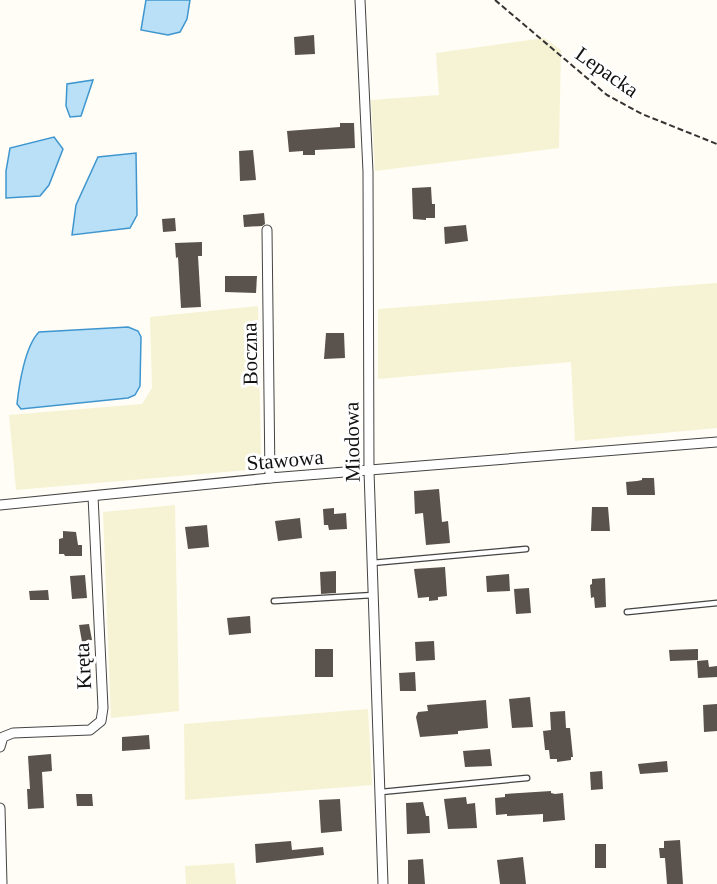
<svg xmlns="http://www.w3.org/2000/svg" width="717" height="884" font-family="'Times New Roman',serif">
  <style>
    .farmland { fill: #f6f3d4 }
    .water { fill: #b9e0f7; stroke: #3f96cf; stroke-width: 1.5 }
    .building { fill: #5a524d }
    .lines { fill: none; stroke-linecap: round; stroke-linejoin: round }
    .service-casing { stroke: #444; stroke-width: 7 }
    .minor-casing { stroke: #444; stroke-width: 11 }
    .path { stroke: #333; stroke-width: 2; stroke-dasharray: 6 3; stroke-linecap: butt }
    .service { stroke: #fff; stroke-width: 4.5 }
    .minor { stroke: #fff; stroke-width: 9 }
    .labels { text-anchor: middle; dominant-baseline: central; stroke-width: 6; stroke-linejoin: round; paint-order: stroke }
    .street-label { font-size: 21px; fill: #111; stroke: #fff }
  </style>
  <rect width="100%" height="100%" fill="#fffdf5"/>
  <!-- farmland -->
  <g class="farmland">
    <path d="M544,38l17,12 -2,98 -184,23 -4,-71 68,-5 -3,-42z"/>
    <path d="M717,283v145l-142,13 -4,-79 -193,17v-70z"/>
    <path d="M258,306l3,151 -13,13 -232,20 -7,-75 133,-11 10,-16 -2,-71z"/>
    <path d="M175,505l4,206 -68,7 -8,-206z"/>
    <path d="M368,709l4,76 -187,15 -1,-76z"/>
    <path d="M234,863l2,21h-50l-1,-18z"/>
  </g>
  <!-- water -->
  <g class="water">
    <path d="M146,0h44l-3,19 -7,13 -12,3 -27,-5z"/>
    <path d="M93,80l-12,36 -11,1 -4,-11 1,-22z"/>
    <path d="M54,137l9,12 -14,36 -9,11 -34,2v-27l4,-23z"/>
    <path d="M136,153l1,62 -7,13 -58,7 4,-30 22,-48z"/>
    <path d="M128,327l10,4 3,6 -1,49 -5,9 -7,3 -107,11 -4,-5c2,-19 8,-58 22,-72z"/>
  </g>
  <!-- building -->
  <g class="building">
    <path d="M314,35l1,19 -20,1 -1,-18z"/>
    <path d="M340,123h14l1,25 -40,2v5h-12v-4l-14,1 -2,-21 53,-4z"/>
    <path d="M253,150l3,30 -16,1 -1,-30z"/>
    <path d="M431,187l1,17h3v14h-9v2l-13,-1 -1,-31z"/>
    <path d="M264,213l1,11 -3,2 -18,1 -1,-12z"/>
    <path d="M175,218l1,13 -13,1 -1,-13z"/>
    <path d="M466,225l2,16 -23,3 -1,-17z"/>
    <path d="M202,242v14h-4l3,51 -20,1 -3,-51 -2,1 -1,-15z"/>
    <path d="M225,276h32l-1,17 -31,-1z"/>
    <path d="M326,333h18l1,25 -21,1z"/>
    <path d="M642,478h12l1,17h-28l-1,-13 11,-1 5,-1z"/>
    <path d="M439,489l3,33 6,-1 2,22 -24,2 -3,-32 -8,1 -1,-23z"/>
    <path d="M592,507h16l2,24h-19z"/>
    <path d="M334,508v6l12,-1 1,16 -18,1 -1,-5h-4l-1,-16z"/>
    <path d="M300,518l2,20 -24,3 -3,-20z"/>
    <path d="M207,525l2,22 -21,2 -3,-22z"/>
    <path d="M63,531l13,1 2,13h4v11h-17l-1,-2h-5v-15l4,-1z"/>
    <path d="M445,567l2,29 -9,1v3l-9,1v-4l-11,1 -4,-29z"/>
    <path d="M336,571v22l-15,1 -1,-22z"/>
    <path d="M509,574l1,17 -23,1 -1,-16z"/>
    <path d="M85,575l2,23 -15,1 -2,-23z"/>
    <path d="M605,578l1,29 -11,1 -1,-11 -3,1 -1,-13 2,-1v-5z"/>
    <path d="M529,588l2,25 -15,1 -2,-25z"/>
    <path d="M48,590l1,10h-19l-1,-9z"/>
    <path d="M250,616l1,17 -22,2 -2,-17z"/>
    <path d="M89,624l3,16 -10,2 -3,-17z"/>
    <path d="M434,641l1,19 -19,1 -1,-19z"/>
    <rect x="315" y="649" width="18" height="28"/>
    <path d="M698,649v11l-28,1 -1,-11z"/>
    <path d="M708,660l1,7 8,-1v11l-19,1 -1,-17z"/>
    <path d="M415,672l1,19h-16l-1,-18z"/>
    <path d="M530,697l3,30 -21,1 -3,-29z"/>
    <path d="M486,700l2,28 -30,3v3l-38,3 -4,-20 2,-5 10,-1 -1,-6z"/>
    <path d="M717,704v27l-13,1 -1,-27z"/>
    <path d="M565,711l1,17h4l3,29h-2v3l-14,2v-3h-7l-1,-9h-4l-2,-19 8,-1 -1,-18z"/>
    <path d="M149,735l1,14 -28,2v-14z"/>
    <path d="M490,749l2,17 -27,1 -2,-16z"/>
    <path d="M51,754l1,17 -10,1 2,36 -16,1 -1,-20h3l-2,-33z"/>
    <path d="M667,761l1,11 -28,2 -2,-10z"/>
    <path d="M602,771l1,18 -12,1 -1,-18z"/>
    <path d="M551,791v2l4,1 8,-1 2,27 -22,2v-8l-36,2v-2l-11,1 -1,-17 10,-1v-3z"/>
    <path d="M76,794h16l1,12h-16z"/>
    <path d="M466,797l1,7 8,-1 2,25 -29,1 -4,-30z"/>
    <path d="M340,799l2,32 -21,2 -2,-33z"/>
    <path d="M423,802l3,14h3l1,17 -23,1 -1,-31z"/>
    <path d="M680,840l3,44h-16l-2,-26h-5l-1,-10h5v-7z"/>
    <path d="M291,841l1,9 31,-3 1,8 -68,8 -1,-19z"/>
    <rect x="595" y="844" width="11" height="24"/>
    <path d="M523,857l3,27h-26l-3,-24z"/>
    <path d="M423,859l2,25h-17v-24z"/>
  </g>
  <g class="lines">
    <!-- service casing -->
    <g class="service-casing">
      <g id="service">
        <path d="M372,563l154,-14"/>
        <path d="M274,601l99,-6"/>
        <path d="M627,612l90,-9"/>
        <path d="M381,792l146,-14"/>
      </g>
    </g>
    <!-- minor casing -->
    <g class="minor-casing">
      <g id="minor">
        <path d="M360,0l8,172 1,299 14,413"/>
        <path d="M267,230l3,248"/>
        <path d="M0,505l270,-27 447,-36"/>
        <path d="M0,747l3,-10 10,-4 77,-3 11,-9 2,-13 -10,-212"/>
        <path d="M0,808l2,76"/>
      </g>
    </g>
    <!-- path -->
    <path class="path" d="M495,0l112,95 35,19 75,30"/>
    <!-- service -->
    <use href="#service" class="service"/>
    <!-- minor -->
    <use href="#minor" class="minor"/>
  </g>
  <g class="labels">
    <!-- street labels -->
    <g class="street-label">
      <text transform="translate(607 72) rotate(35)">Lepacka</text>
      <text transform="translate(250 354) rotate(-91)">Boczna</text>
      <text transform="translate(352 442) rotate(-91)">Miodowa</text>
      <text transform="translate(285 460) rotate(-5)">Stawowa</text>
      <text transform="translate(83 666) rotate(-93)">Kręta</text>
    </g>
  </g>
</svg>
